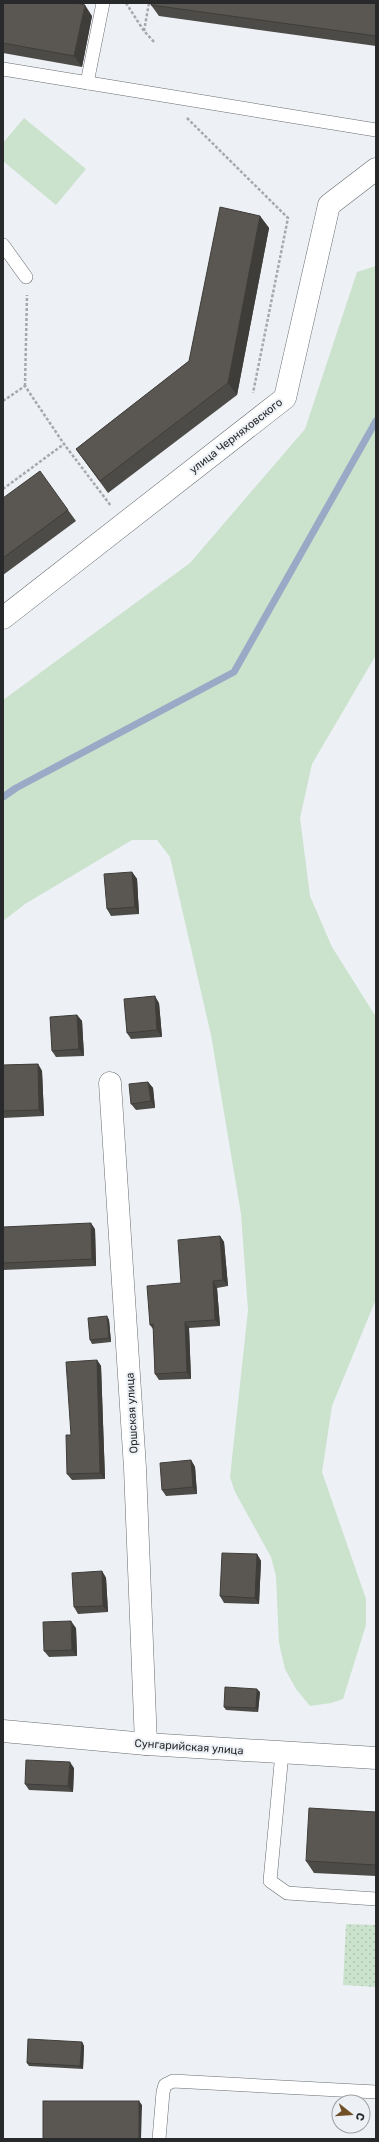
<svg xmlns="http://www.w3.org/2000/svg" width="379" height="2142" font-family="Rubik,sans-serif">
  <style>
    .grass { fill: #cbe2cd }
    .park { fill: url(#park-dots) }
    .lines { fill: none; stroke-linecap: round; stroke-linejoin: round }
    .stream { stroke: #99aac6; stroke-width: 7 }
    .service-casing { stroke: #696c70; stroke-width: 14 }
    .minor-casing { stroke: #696c70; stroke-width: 23 }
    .path { stroke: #a6a8ac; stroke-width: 2.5; stroke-dasharray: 3 2; stroke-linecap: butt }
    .service { stroke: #fff; stroke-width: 13 }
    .minor { stroke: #fff; stroke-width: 22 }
    .wall { fill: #4d4b47 }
    .shaded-wall { fill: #3f3d3a }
    .building { fill: #5a5753; stroke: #3f3d3a }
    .labels { text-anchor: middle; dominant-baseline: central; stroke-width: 4; stroke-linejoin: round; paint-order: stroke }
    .street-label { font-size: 11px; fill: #28292b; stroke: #edf1f5 }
  </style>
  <defs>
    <pattern id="park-dots" width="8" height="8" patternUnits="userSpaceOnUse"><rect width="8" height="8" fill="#cbe2cd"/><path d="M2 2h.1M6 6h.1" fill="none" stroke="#aec2b0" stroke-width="1.8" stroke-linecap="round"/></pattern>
  </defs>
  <rect width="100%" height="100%" fill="#edf1f5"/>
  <!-- grass -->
  <g class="grass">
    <path d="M24,118l62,51 -30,36 -53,-44v-18z"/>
    <path d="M376,266v389l-64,109 -12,54 10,78 22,51 44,70v282l-44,107 -10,66 44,127v26l-23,74 -12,4 -21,3 -14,-17 -11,-20 -6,-26 -3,-67 -5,-19 -36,-65 -5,-15 18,-167 -7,-96 -30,-179 -41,-178 -13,-17h-25l-107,64 -22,17v-221l187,-137 115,-134 52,-157z"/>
  </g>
  <!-- park -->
  <path class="park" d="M346,1924l30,1v62l-33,-2z"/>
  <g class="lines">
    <!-- stream -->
    <path class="stream" d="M3,797l13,-9 218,-116 142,-251"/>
    <!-- service casing -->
    <g class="service-casing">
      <g id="service">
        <path d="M3,69l373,61"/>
        <path d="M87,83l16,-80"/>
        <path d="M3,245l23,32"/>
        <path d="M282,1753l-12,128 17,12 89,6"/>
        <path d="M159,2139l4,-47 2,-7 8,-4 203,11"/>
      </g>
    </g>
    <!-- minor casing -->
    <g class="minor-casing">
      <g id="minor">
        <path d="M3,618l282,-220 44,-193 47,-36"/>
        <path d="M110,1083l25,385 11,276"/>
        <path d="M3,1731l143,13 230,14"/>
      </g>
    </g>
    <!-- path -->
    <g class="path">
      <path d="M126,3l18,28 11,12"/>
      <path d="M144,31l5,-28"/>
      <path d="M187,118l101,100 -35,175"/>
      <path d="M25,386l2,-91"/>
      <path d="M3,401l22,-15 39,58 47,62"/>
      <path d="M3,489l61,-45"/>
    </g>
    <!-- service -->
    <use href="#service" class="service"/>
    <!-- minor -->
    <use href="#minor" class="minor"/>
  </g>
  <!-- wall -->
  <g class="wall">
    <path d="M3,3l89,13 -10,51 -79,-14z"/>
    <path d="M376,3v43l-217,-30 -8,-11z"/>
    <path d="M260,216l9,12 -32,167 -129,98 -32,-44 113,-88z"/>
    <path d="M3,498l65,12 8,11 -73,54z"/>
    <path d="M132,872l5,7 2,35 -28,2 -4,-7z"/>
    <path d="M159,1003l3,34 -31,2 -4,-6z"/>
    <path d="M77,1015l5,6 2,35 -28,1 -4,-6z"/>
    <path d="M38,1064l4,7 2,45 -41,2v-53z"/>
    <path d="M148,1082l5,6 2,20 -19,2 -5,-6z"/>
    <path d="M3,1227l92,2 1,37 -93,4z"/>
    <path d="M220,1236l4,6 4,44 -11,2 3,38 -31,2 2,51 -32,1 -4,-6 -2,-45 -3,-4 31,-42z"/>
    <path d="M107,1316l2,4 2,22 -19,2 -2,-4z"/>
    <path d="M97,1360l4,6 4,113 -33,1 -5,-6 4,-39z"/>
    <path d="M191,1460l4,7 2,27 -31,2 -4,-6z"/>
    <path d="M257,1554l4,7 -2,43 -35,-1 -4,-7z"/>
    <path d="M102,1571l4,7 2,34 -30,2 -4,-7z"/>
    <path d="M76,1628l1,28 -28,1 -5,-6z"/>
    <path d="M260,1692l-2,20 -32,-2 -2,-3z"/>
    <path d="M74,1768l-1,24 -44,-2 -4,-6z"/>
    <path d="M376,1812v64l-62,-3 -8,-12z"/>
    <path d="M82,2042l2,4 -1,23 -54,-3 -2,-3z"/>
  </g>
  <!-- shaded-wall -->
  <g class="shaded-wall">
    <path d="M85,5l7,11 -10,51 -8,-11z"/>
    <path d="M260,216l9,12 -32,167 -9,-12z"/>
    <path d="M132,872l5,7 2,35 -4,-7z"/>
    <path d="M155,996l4,7 3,34 -5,-7z"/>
    <path d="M77,1015l5,6 2,35 -5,-7z"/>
    <path d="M38,1064l4,7 2,45 -5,-6z"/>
    <path d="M148,1082l5,6 2,20 -4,-7z"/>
    <path d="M91,1223l4,6 1,37 -4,-7z"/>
    <path d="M220,1236l4,6 4,44 -5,-6z"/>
    <path d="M213,1281l4,7 3,38 -5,-6z"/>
    <path d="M107,1316l2,4 2,22 -2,-4z"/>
    <path d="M185,1322l4,6 2,51 -4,-7z"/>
    <path d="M97,1360l4,6 4,113 -5,-6z"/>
    <path d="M191,1460l4,7 2,27 -4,-7z"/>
    <path d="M257,1554l4,7 -2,43 -4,-6z"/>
    <path d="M102,1571l4,7 2,34 -5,-6z"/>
    <path d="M71,1621l5,7 1,28 -5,-6z"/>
    <path d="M257,1689l3,3 -2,20 -2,-4z"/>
    <path d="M70,1762l4,6 -1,24 -5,-6z"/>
    <path d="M82,2042l2,4 -1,23 -3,-3z"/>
    <path d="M139,2101l3,4 -1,34h-2z"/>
  </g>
  <!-- building -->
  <g class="building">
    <path d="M3,3h73l9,2 -11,51 -71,-13z"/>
    <path d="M151,3h225v33l-225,-31z"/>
    <path d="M220,207l40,9 -32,167 -128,98 -24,-32 113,-88z"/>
    <path d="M40,471l28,39 -65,48v-60z"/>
    <path d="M132,872l3,35 -28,2 -3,-35z"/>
    <path d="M155,996l2,34 -30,3 -3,-34z"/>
    <path d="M77,1015l2,34 -27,2 -2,-34z"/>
    <path d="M38,1064l1,46 -36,1v-46z"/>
    <path d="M148,1082l3,19 -20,3 -2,-20z"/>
    <path d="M91,1223l1,36 -89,4v-36z"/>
    <path d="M220,1236l3,44 -10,1 2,39 -30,2 2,50 -32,2 -2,-50 -3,1 -3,-39 34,-3 -3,-43z"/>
    <path d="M107,1316l2,22 -19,2 -2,-22z"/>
    <path d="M97,1360l3,113 -33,1 -1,-39h5l-5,-73z"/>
    <path d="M191,1460l2,27 -31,3 -2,-27z"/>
    <path d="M222,1553l35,1 -2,44 -35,-2z"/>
    <path d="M102,1571l1,35 -29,1 -2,-34z"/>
    <path d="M71,1621l1,29 -28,1 -1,-29z"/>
    <path d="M225,1687l32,2 -1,19 -32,-1z"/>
    <path d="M26,1760l44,2 -2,24 -43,-2z"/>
    <path d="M309,1808l67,4v53l-70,-4z"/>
    <path d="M28,2039l54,3 -2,24 -53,-3z"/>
    <rect x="43" y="2101" width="96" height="38"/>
  </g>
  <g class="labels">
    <!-- street labels -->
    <g class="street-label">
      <text transform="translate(236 436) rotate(-38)">улица Черняховского</text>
      <text transform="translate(132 1413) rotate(-93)">Оршская улица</text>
      <text transform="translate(189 1747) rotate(4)">Сунгарийская улица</text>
    </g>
  </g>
  <!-- border -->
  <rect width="379" height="2142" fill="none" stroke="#28292b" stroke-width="8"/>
  <!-- north arrow -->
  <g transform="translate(351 2114) rotate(107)"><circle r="19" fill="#edf1f5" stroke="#9ea1a4"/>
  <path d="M0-3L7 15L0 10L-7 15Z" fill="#715027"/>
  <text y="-6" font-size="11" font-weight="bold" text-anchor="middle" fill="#28292b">С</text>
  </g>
</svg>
